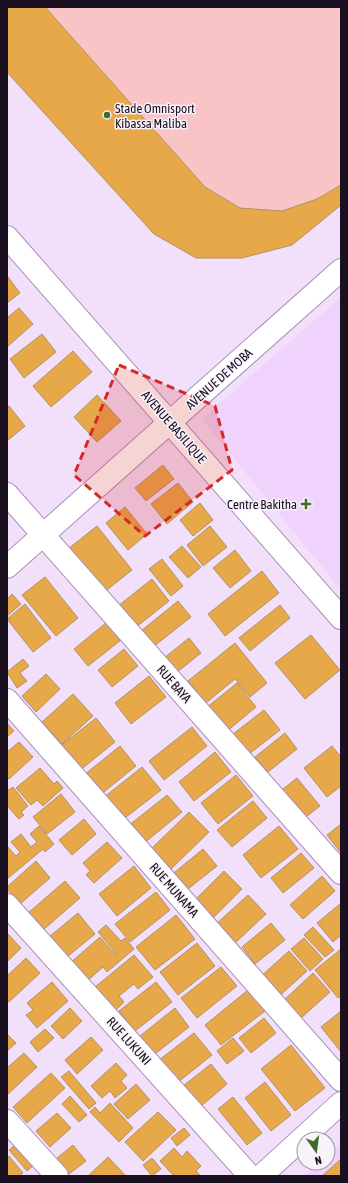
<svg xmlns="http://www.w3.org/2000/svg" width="348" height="1183" font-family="'Asap Condensed',sans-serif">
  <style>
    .built { fill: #efd3fc }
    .green { fill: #f8c4c6 }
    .building { fill: #e6a849; stroke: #b19267 }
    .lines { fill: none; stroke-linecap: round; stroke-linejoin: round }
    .minor-casing { stroke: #ab8eb8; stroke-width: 24 }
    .minor { stroke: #fff; stroke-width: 22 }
    .marked { fill: #d62828; fill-opacity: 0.2; stroke: #d62828; stroke-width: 3; stroke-dasharray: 8 5; stroke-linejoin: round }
    .poi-dot { fill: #406a26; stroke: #f8f2fb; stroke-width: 1.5 }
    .labels { text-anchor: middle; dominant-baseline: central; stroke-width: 3; stroke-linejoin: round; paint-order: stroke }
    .poi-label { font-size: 13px; fill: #1b1020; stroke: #f8f2fb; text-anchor: start }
    .street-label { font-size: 13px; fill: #1b1020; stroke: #f8f2fb }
  </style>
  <rect width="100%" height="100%" fill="#f2e0fb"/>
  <!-- built -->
  <g class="built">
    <path d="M341,297v293l-139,-171z"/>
    <path d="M341,1144v32h-37l15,-13h9v-8z"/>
  </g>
  <!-- green -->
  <path class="green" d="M7,7h334v198l-49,40 -50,13h-46l-42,-24 -147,-161z"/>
  <!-- building -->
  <g class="building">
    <path d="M7,7h38l160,180 35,21 42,3 35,-12 24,-14v20l-49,40 -50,13h-46l-42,-24 -147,-162z"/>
    <path d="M8,277l12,16 -13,10v-25z"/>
    <path d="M19,308l14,16 -26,23v-29z"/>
    <path d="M42,334l14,18 -32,26 -14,-19z"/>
    <path d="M73,351l19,21 -41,35 -18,-21z"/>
    <path d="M97,395l24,26 -24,21 -23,-25z"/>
    <path d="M9,406l16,20 -18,15v-33z"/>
    <path d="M163,465l11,14 -28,22 -11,-13z"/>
    <path d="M178,483l15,19 -26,22 -16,-20z"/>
    <path d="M200,503l13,17 -20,16 -13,-16z"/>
    <path d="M125,507l22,27 -19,16 -22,-27z"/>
    <path d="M97,526l35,44 -29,23 -35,-44z"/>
    <path d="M210,526l17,21 -24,19 -16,-21z"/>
    <path d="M182,546l19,21 -13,11 -19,-21z"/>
    <path d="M235,550l16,21 -21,17 -17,-20z"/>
    <path d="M162,559l21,27 -12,10 -22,-27z"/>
    <path d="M262,571l17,22 -54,43 -17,-22z"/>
    <path d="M45,577l33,41 -22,18 -34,-41z"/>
    <path d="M152,579l17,22 -34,27 -17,-22z"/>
    <path d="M12,594l9,10 -14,12v-17z"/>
    <path d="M178,601l13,16 -38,30 -12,-16z"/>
    <path d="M25,604l26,34 -18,14 -26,-33z"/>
    <path d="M280,605l10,13 -40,33 -11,-13z"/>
    <path d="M107,622l14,18 -33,26 -14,-17z"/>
    <path d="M311,635l29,35 -35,29 -30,-36z"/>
    <path d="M189,638l12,15 -25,20 -12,-15z"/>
    <path d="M235,643l32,40 -17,14 -15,-18 -29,24 -18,-22z"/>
    <path d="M124,649l14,17 -26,21 -14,-17z"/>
    <path d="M23,659l6,7 -9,7 7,8 -10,7 -10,-16z"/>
    <path d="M46,674l14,15 -24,23 -14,-16z"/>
    <path d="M149,676l17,21 -35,27 -16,-21z"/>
    <path d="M237,683l19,24 -30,25 -20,-24z"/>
    <path d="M73,694l20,22 -31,28 -20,-22z"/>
    <path d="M264,710l16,20 -31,24 -16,-20z"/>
    <path d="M96,718l19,24 -36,29 -20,-24z"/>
    <path d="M7,723l7,8 -7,6z"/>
    <path d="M192,727l15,19 -43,34 -15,-19z"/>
    <path d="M285,733l12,16 -29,23 -13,-15z"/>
    <path d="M19,742l14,15 -24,22 -2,-2v-25z"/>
    <path d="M120,746l16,20 -36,29 -16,-20z"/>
    <path d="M332,746l9,11v29l-14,11 -23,-29z"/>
    <path d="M215,752l16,20 -37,29 -15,-19z"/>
    <path d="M142,767l19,23 -40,31 -18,-23z"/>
    <path d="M40,768l14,16 3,-3 6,7 -20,18 -6,-6 -6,5 -15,-17z"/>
    <path d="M236,775l17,21 -35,28 -17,-21z"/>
    <path d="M297,778l23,28 -18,14 -23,-28z"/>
    <path d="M13,787l15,19 -7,6 3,3 -5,4 -12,-13v-15z"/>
    <path d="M61,794l14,18 -28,22 -14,-17z"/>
    <path d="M167,795l15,17 -39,32 -15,-18z"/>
    <path d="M253,801l14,17 -35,29 -15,-17z"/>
    <path d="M189,812l20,20 -39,38 -20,-20z"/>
    <path d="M84,819l12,15 -24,21 -13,-15z"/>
    <path d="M341,824v29l-14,-18z"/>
    <path d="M39,826l15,18 -9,8 -2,-3 -36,30v-33l9,10 4,-4 -9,-10 10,-8 10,13 6,-5 -7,-8z"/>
    <path d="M279,826l19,23 -37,29 -18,-23z"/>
    <path d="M107,842l15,16 -28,25 -8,-8 4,-4 -7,-8z"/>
    <path d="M203,849l14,17 -34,27 -14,-16z"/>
    <path d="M301,853l13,15 -31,25 -12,-15z"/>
    <path d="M36,861l14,17 -30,26 -13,-15v-2z"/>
    <path d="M134,866l17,22 -34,28 -18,-22z"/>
    <path d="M224,871l18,18 -28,28 -18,-18z"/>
    <path d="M322,876l13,15 -32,28 -13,-14z"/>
    <path d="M65,881l15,17 -37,32 -15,-17z"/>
    <path d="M156,892l14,18 -40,32 -15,-18z"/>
    <path d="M248,895l18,19 -32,30 -19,-19z"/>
    <path d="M341,903v32l-8,7 -16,-19z"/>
    <path d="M78,913l17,21 -33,27 -13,-24z"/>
    <path d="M176,915l19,24 -40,31 -19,-23z"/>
    <path d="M271,923l14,17 -30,24 -13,-17z"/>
    <path d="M106,925l15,16 4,-3 9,11 -27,23 -4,-5 -17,15 -16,-19 30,-26 15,17 1,-1 -18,-21z"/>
    <path d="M313,927l21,23 -9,7 -21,-22z"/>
    <path d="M7,933l14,15 -14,14z"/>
    <path d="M304,938l19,21 -13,12 -19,-22z"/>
    <path d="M197,943l18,23 -37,29 -18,-23z"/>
    <path d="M341,949v47l-3,2 -23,-28z"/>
    <path d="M289,951l18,20 -30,27 -18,-20z"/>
    <path d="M134,955l19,22 -15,12 -4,-5 -15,12 5,6 -8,8 -21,-23z"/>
    <path d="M26,958l14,15 -31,29 -2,-2v-24z"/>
    <path d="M221,967l16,19 -40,32 -16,-20z"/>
    <path d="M313,973l17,19 -30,27 -17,-18z"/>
    <path d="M52,982l16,19 -31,27 -11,-13 7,-5 -6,-7z"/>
    <path d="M156,982l16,20 -37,29 -16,-20z"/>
    <path d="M248,990l17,21 -44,34 -16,-20z"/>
    <path d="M70,1008l12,13 -19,18 -12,-13z"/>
    <path d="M175,1008l14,19 -39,31 -15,-18z"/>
    <path d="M341,1011v41l-20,-25z"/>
    <path d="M264,1018l12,15 -25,20 -12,-15z"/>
    <path d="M45,1029l9,9 -16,14 -8,-10z"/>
    <path d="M194,1033l18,22 -40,32 -18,-23z"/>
    <path d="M7,1034l9,9 -9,8z"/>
    <path d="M91,1037l12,13 -26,24 -12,-14z"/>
    <path d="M233,1038l11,13 -17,13 -10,-13z"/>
    <path d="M291,1045l34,43 -30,23 -34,-42z"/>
    <path d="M24,1053l13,14 -30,28v-27z"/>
    <path d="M116,1063l11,12 -6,6 6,7 -12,10 -5,-7 -8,7 -11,-12z"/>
    <path d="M211,1064l16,20 -27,23 -17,-21z"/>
    <path d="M69,1071l27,32 -7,6 -28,-32z"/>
    <path d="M51,1073l14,15 -38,35 -14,-16z"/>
    <path d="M265,1082l26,33 -20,16 -26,-33z"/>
    <path d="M136,1084l14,16 -22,19 -14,-15z"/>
    <path d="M70,1096l17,19 -8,7 -17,-18z"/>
    <path d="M233,1097l29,36 -15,12 -29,-36z"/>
    <path d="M110,1103l23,25 -14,14 -29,-30 5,-5 5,6z"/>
    <path d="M158,1112l18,18 -33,31 -18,-19z"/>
    <path d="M57,1113l14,15 -21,19 -14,-16z"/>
    <path d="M184,1128l6,7 -13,11 -6,-8z"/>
    <path d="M16,1144l18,21 -7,6 -18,-21z"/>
    <path d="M73,1145l13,16 -17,13 -13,-15z"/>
    <path d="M174,1148l8,9 5,-6 14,15 -5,5 5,5h-27l-14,-15z"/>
    <path d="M9,1156l14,17 -3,3h-13v-18z"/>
    <path d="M108,1157l18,19h-38z"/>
    <path d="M152,1158l9,11 -9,7 -9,-11z"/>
    <path d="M341,1159v17h-19z"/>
  </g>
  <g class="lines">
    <!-- minor casing -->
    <g class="minor-casing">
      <g id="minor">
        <path d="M7,237l334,381"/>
        <path d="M7,494l334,379"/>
        <path d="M7,567l334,-297"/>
        <path d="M7,700l334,380"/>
        <path d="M7,905l243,271"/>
        <path d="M7,1121l50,55"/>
        <path d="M261,1176l80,-73"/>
      </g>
    </g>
    <!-- minor -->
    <use href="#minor" class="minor"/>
  </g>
  <!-- marked area -->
  <path class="marked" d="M119,365l96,41 17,64 -87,66 -71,-61z"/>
  <!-- markers -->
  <g class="poi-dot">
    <circle cx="107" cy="115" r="4"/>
    <path d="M304 498h4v4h4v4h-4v4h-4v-4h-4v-4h4z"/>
  </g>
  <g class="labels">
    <!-- poi labels -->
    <g class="poi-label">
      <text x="115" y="108">Stade Omnisport<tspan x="115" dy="15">Kibassa Maliba</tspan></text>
      <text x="297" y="504" text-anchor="end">Centre Bakitha</text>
    </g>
    <!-- street labels -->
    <g class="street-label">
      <text transform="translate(219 379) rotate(-42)">AVENUE DE MOBA</text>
      <text transform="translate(174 427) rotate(49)">AVENUE BASILIQUE</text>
      <text transform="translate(174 684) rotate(49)">RUE BAYA</text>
      <text transform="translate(174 890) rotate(49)">RUE MUNAMA</text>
      <text transform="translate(129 1041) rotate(48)">RUE LUKUNI</text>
    </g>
  </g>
  <!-- border -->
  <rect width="348" height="1183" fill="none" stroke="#1b1020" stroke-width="16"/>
  <!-- north arrow -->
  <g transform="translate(316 1151) rotate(166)"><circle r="19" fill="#f8f2fb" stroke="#a098a3"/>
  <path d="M0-3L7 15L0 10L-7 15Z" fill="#406a26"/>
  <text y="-6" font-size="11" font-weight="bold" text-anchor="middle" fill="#1b1020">N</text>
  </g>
</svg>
